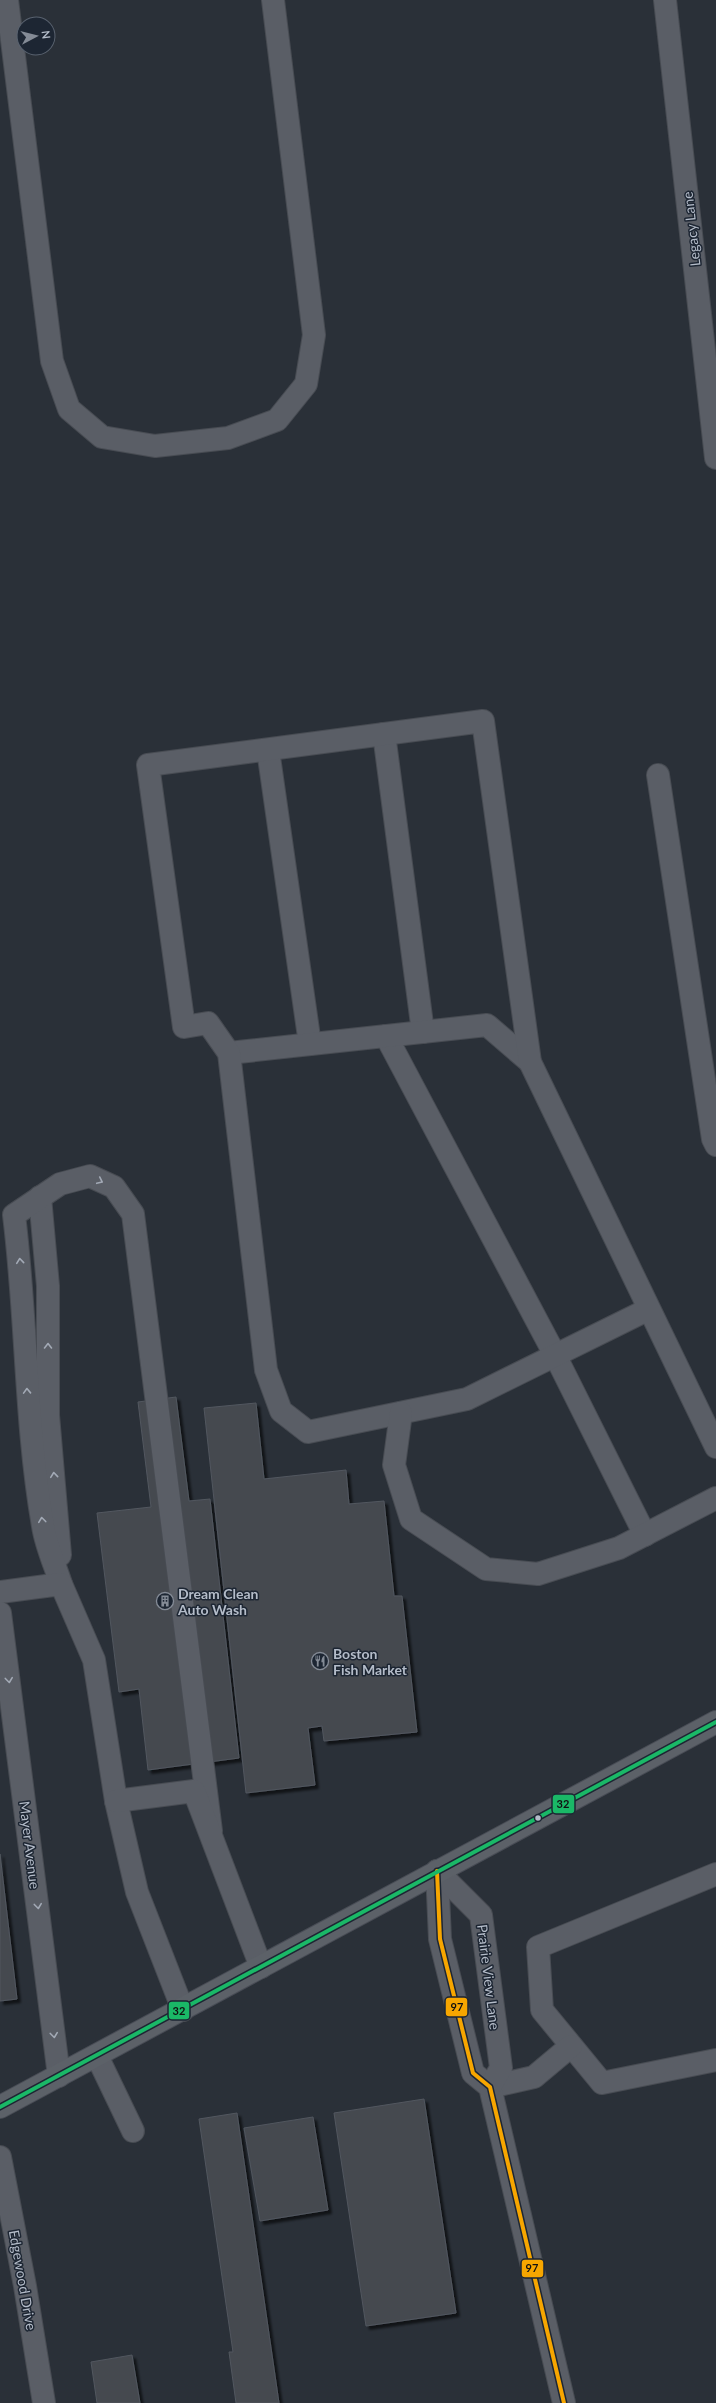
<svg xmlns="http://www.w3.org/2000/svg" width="716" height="2403" font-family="Lato,sans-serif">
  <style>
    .building { fill: #444950; stroke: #52575f; filter: url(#shadow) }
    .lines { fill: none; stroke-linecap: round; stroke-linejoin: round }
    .service-casing { stroke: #484c53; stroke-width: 24 }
    .minor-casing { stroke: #484c53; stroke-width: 24 }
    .primary-casing { stroke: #484c55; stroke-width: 24 }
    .service { stroke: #5a5e66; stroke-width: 22 }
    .minor { stroke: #5a5e66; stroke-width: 22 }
    .primary { stroke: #5c6168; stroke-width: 22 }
    .bus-1-casing { stroke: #1d2633; stroke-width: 7 }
    .bus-2-casing { stroke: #1d2633; stroke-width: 7 }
    .bus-1 { stroke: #f7a600; stroke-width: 4 }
    .bus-2 { stroke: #1ab867; stroke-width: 4 }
    .oneway { stroke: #a2a9b5 }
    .bus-dot { fill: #b4bcc9; stroke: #1d2633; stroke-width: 1.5 }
    .labels { text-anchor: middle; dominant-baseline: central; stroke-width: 3; stroke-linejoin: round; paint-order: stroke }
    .street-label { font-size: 14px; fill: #b4bcc9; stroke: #1d2633 }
    .poi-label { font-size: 14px; font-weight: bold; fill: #b4bcc9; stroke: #1d2633; text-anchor: start }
    .line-badge { stroke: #1d2633; stroke-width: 1.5 }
    .pale-badge-label { font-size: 11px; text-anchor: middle; font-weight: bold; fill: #111 }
  </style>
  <defs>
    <filter id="shadow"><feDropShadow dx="3.5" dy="3.5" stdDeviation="1" flood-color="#0009"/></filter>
  </defs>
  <rect width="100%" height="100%" fill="#2a3038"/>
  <!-- building -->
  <g class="building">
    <path d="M176,1397l13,104 21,-2 29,259 -91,12 -9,-81 -20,3 -22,-179 54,-6 -13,-105z"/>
    <path d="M256,1403l8,76 82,-9 3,34 35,-3 10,95h8l15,136 -93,9 -2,-15 -14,2 7,57 -69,8 -42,-385z"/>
    <path d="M0,1854l17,145 -17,2z"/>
    <path d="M424,2099l32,214 -90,13 -32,-213z"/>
    <path d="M237,2113l42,290h-43l-7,-51h4l-34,-233z"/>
    <path d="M313,2117l15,93 -68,11 -16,-93z"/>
    <path d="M132,2355l8,48h-43l-6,-41z"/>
  </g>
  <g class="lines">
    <!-- service casing -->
    <g class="service-casing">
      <g id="service">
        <path d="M7,0l45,361 17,48 33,28 53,9 73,-8 49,-18 29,-36 8,-49 -41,-335"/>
        <path d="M384,734l39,298"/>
        <path d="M268,750l42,294"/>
        <path d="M658,775l55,364 3,6"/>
        <path d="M386,1036l169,319 90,180"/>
        <path d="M229,1053l258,-28 43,37"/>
        <path d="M40,1197l8,89v129l12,140"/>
        <path d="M649,1309l-182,90 -159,33 -27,-21 -15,-41 -37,-317 -21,-30 -24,4 -36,-262 335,-44 47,341 186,385"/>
        <path d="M401,1413l-7,52 17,54 75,50 52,5 81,-26 97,-50"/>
        <path d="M61,1584c-6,-19 -15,-38 -18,-58 -18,-103 -16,-207 -29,-311l46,-31 30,-8 24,11 19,27 78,617"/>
        <path d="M0,1592l61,-8 33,76 22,141 21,91 46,118"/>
        <path d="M116,1801l78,-10 67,176"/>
        <path d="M716,1874l-178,73 4,63 60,73 114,-23"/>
        <path d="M97,2056l36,75"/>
        <path d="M490,2087l44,-10 37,-31"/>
      </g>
    </g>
    <!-- minor casing -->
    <g class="minor-casing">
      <g id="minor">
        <path d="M665,0l51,458"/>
        <path d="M0,1613l59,463"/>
        <path d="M437,1871l3,68 33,134 17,14 74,316"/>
        <path d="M437,1871l44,44 20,153 -11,19"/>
        <path d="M0,2157l25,129 19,117"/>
      </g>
    </g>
    <!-- primary casing -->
    <g class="primary-casing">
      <path id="primary" d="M0,2107l716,-385"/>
    </g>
    <!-- service -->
    <use href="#service" class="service"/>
    <!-- minor -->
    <use href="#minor" class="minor"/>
    <!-- primary -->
    <use href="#primary" class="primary"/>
    <!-- bus-1 casing -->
    <g class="bus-1-casing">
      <path id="bus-1" d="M437,1871l3,68 33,134 17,14 74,316"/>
    </g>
    <!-- bus-2 casing -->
    <g class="bus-2-casing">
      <path id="bus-2" d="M0,2107l716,-385"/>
    </g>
    <!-- bus-1 -->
    <use href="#bus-1" class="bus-1"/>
    <!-- bus-2 -->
    <use href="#bus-2" class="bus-2"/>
  </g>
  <!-- one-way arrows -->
  <defs><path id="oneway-chevron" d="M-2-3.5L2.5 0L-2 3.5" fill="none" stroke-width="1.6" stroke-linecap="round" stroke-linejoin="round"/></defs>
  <g class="oneway">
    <use href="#oneway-chevron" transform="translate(100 1181) rotate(25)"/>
    <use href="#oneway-chevron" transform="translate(20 1261) rotate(-96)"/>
    <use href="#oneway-chevron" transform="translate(48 1346) rotate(-90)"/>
    <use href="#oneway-chevron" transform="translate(27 1391) rotate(-92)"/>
    <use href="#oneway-chevron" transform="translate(54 1475) rotate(-96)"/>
    <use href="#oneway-chevron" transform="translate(42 1520) rotate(-97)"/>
    <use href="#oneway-chevron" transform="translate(9 1680) rotate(83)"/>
    <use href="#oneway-chevron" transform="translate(38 1906) rotate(83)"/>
    <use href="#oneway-chevron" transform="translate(54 2035) rotate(83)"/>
  </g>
  <!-- icons -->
  <defs>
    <g id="building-ring" transform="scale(0.9)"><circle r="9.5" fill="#1d2633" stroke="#848b96" stroke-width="1.5"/><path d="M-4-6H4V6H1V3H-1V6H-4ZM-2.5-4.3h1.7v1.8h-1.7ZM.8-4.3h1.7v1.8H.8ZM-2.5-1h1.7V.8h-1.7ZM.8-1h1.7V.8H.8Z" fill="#848b96"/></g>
    <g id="restaurant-ring" transform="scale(0.9)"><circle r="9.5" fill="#1d2633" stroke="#848b96" stroke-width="1.5"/><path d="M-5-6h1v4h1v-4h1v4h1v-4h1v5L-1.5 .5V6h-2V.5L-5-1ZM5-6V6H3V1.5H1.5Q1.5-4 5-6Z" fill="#848b96"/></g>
  </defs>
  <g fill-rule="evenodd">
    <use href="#building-ring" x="165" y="1601"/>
    <use href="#restaurant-ring" x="320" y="1661"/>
  </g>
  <!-- markers -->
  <circle class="bus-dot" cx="538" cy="1818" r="3.5"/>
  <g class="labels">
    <!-- street labels -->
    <g class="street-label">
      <text transform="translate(691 229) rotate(-96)">Legacy Lane</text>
      <text transform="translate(30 1845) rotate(83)">Mayer Avenue</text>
      <text transform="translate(489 1977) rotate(83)">Prairie View Lane</text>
      <text transform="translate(23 2280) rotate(80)">Edgewood Drive</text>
    </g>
    <!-- poi labels -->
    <g class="poi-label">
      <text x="178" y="1593">Dream Clean<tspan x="178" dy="16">Auto Wash</tspan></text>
      <text x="333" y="1653">Boston<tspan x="333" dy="16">Fish Market</tspan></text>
    </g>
  </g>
  <g class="line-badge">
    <rect x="552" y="1794" width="23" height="20" rx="4" fill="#1ab867"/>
    <rect x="445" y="1997" width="23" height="20" rx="4" fill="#f7a600"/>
    <rect x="168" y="2001" width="22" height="19" rx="4" fill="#1ab867"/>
    <rect x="521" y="2259" width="23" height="19" rx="4" fill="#f7a600"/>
  </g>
  <g class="pale-badge-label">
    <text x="563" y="1808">32</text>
    <text x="457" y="2011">97</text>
    <text x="179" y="2015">32</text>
    <text x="532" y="2272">97</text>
  </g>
  <!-- north arrow -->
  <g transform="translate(36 36) rotate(83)"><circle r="19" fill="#1d2633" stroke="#59626f"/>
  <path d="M0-3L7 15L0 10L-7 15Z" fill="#848b96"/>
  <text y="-6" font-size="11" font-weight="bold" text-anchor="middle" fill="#b4bcc9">N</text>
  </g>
</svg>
